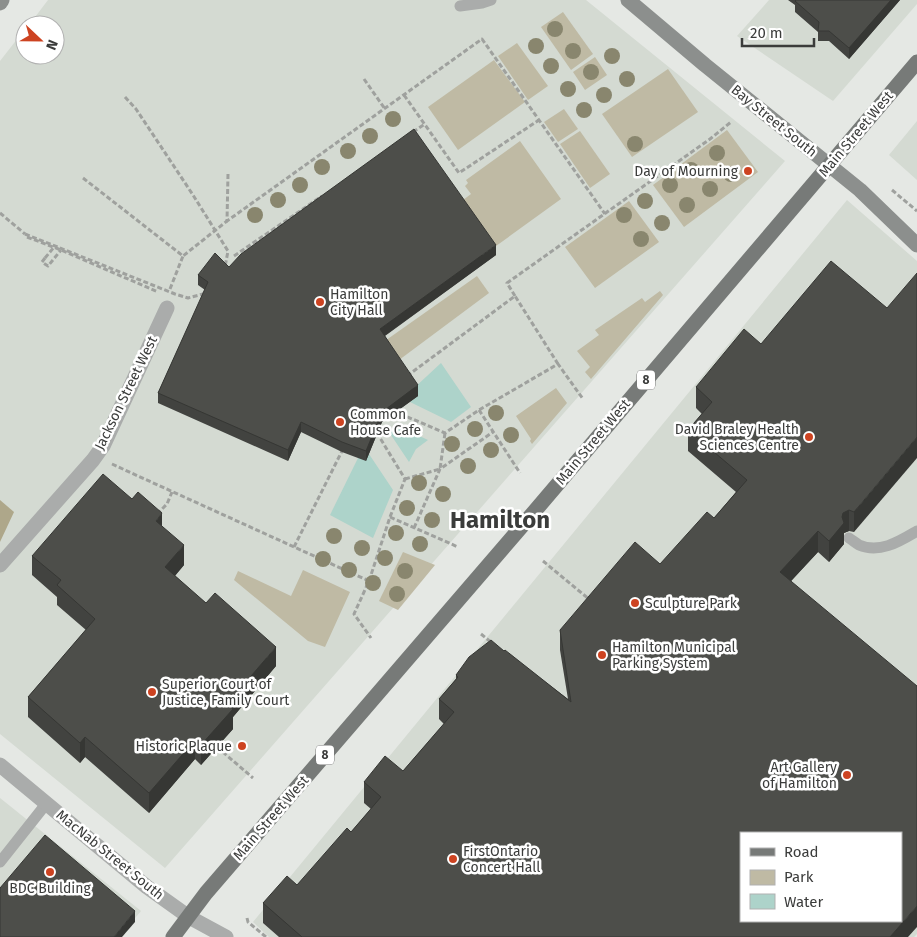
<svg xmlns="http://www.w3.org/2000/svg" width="917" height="937" font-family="'Fira Sans',sans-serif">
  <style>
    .built { fill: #d4dad2; fill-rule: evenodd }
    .green { fill: #bfbaa4 }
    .forest { fill: #aea78a }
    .water { fill: #add3ca }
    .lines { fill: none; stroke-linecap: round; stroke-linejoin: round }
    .path { stroke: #9fa19e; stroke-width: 3; stroke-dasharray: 5 2.5; stroke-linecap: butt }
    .lane { stroke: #aaacab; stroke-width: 11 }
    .street { stroke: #aaacab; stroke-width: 15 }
    .secondary { stroke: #8c8f8d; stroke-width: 15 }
    .primary { stroke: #777a78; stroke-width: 15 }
    .path-bridge { stroke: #9fa19e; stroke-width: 3; stroke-dasharray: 5 2.5; stroke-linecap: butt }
    .tree { fill: #89866e }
    .wall { fill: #424340 }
    .shaded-wall { fill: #363734 }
    .building { fill: #4d4e4a; stroke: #363734; fill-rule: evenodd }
    .poi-dot { fill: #cd4321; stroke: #fff; stroke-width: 2 }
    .labels { text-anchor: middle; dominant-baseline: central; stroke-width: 5; stroke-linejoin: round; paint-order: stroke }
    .shield { fill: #fff; stroke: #767676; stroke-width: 1 }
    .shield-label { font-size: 12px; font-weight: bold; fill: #3b3c3b }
    .street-label { font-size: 14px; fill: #3b3c3b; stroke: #fff }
    .poi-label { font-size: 14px; fill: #3b3c3b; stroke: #fff; text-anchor: start }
    .town-label { font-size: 24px; font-weight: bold; fill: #3b3c3b; stroke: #fff }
  </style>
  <rect width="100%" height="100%" fill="#e5e8e4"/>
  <!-- built -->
  <g class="built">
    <path d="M48,0h538l199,161 -620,707 -165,-134v-673l25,-32v26h30v-30h-26z"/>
    <path d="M769,0h148v4l-84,97 -96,-65z"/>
    <path d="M917,121v59l-28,-25z"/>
    <path d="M847,200l70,61v673l-3,3h-645l-16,-15zM741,833h160v88h-160z"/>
    <path d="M0,798l141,113 -22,26h-119z"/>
  </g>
  <!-- green -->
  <g class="green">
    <path d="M563,12l30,42 -22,16 -30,-43z"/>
    <path d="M517,43l31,43 -20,14 -30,-44z"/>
    <path d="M595,57l12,18 -22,15 -12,-18z"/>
    <path d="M494,60l31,42 -67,48 -30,-43z"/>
    <path d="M668,69l30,43 -66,45 -30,-43z"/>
    <path d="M564,109l14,20 -20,13 -14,-20z"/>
    <path d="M727,130l31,42 -74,55 -31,-42z"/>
    <path d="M580,131l30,43 -20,14 -30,-44z"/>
    <path d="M520,141l41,58 -65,47 -33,-46 8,-6 -6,-8 3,-3 -2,-3z"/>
    <path d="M629,201l30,41 -64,46 -30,-41z"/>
    <path d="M477,276l12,17 -94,70 -13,-20z"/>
    <path d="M660,291l3,4 -72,84 -6,-7 5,-5 -13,-16 22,-16 -4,-5 47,-32 3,4z"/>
    <path d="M556,388l11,15 -35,41 -2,-3 1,-2 -15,-23z"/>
    <path d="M403,552l32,13 -37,45 -19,-9z"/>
    <path d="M303,570l47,22 -25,55 -17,-6 -74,-61 4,-9 53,25z"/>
  </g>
  <!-- forest -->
  <path class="forest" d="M0,500l14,12 -14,30z"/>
  <!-- water -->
  <g class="water">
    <path d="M441,363l30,44 -20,15 -41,-20 8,-6 -5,-7z"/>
    <path d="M394,424l34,16 -12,9 -7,13 -20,-30 4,-3z"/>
    <path d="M369,454l24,36 -20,48 -43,-23 28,-57z"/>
  </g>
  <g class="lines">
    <!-- path -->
    <g class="path">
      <path d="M364,79l21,30"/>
      <path d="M404,95l55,78 80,-53"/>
      <path d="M413,132l12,-8"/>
      <path d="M228,174l-1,47 255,-182 123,175"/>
      <path d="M83,178l100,78 44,-35"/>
      <path d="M892,190l25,21"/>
      <path d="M0,213l25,21"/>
      <path d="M27,237l34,13 97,42"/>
      <path d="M234,256l88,-60"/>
      <path d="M45,258l-3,4 6,4 13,-16"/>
      <path d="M170,289l13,-33"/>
      <path d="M515,296l-8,-13 203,-144 21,-17"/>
      <path d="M407,376l108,-80 43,68"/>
      <path d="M394,410l2,2 49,21 34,-23 79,-46 25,35"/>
      <path d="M479,410l41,63"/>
      <path d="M112,464l26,12 231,105 -15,33 17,24"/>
      <path d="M405,479l35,-10 5,-36"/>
      <path d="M157,514l10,-10 5,-12"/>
      <path d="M390,517l68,30"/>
      <path d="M414,528l26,-59 53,-37"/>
      <path d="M294,547l49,-98"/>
      <path d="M543,561l47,39"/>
      <path d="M369,581l21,-64 15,-38 -28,-46 -2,-1"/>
      <path d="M481,634l11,9"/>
      <path d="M217,747l36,31"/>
      <path d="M247,918l1,4 18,15"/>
    </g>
    <!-- lane -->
    <g class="lane">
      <path d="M460,6l22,-3 9,-3"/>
      <path d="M849,538c3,2 7,5 10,7 21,9 41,-4 58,-14"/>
      <path d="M0,862l46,-58"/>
    </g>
    <!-- street -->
    <g class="street">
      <path d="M0,565l93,-105 10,-14 64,-138"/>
      <path d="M0,765l147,122 42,30 37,20"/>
    </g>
    <!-- secondary -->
    <g class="secondary">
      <path d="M628,0l77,65 155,125 57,55"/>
      <path d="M0,3l2,-3"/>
    </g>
    <!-- primary -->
    <path class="primary" d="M173,937l33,-44 322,-374 389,-457"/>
    <!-- path-bridge -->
    <g class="path-bridge">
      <path d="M125,97l11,12 57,86 35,56 -3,16"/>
      <path d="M25,234l150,60 13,4 15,-4 1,-1"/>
      <path d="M45,258l10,-12"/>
    </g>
  </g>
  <!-- trees -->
  <g class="tree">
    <circle cx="555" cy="29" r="8"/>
    <circle cx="536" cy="46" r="8"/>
    <circle cx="573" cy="51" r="8"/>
    <circle cx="612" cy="56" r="8"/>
    <circle cx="551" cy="66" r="8"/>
    <circle cx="591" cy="72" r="8"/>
    <circle cx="627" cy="79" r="8"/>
    <circle cx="568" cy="89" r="8"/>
    <circle cx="604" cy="95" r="8"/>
    <circle cx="584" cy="110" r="8"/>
    <circle cx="393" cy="119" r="8"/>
    <circle cx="370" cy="136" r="8"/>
    <circle cx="635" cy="144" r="8"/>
    <circle cx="348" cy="151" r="8"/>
    <circle cx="717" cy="153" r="8"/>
    <circle cx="322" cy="167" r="8"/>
    <circle cx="691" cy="170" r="8"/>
    <circle cx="731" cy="174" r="8"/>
    <circle cx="300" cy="185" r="8"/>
    <circle cx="670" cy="185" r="8"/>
    <circle cx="710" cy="189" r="8"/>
    <circle cx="278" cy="200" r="8"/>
    <circle cx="645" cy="201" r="8"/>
    <circle cx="687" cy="205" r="8"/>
    <circle cx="255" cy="215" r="8"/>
    <circle cx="624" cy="215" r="8"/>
    <circle cx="662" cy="223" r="8"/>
    <circle cx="641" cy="239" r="8"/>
    <circle cx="496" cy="413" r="8"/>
    <circle cx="475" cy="429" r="8"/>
    <circle cx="511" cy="435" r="8"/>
    <circle cx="452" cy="444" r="8"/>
    <circle cx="491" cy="450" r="8"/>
    <circle cx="468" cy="466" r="8"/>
    <circle cx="419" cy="483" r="8"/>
    <circle cx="443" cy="494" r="8"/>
    <circle cx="407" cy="508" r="8"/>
    <circle cx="432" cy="520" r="8"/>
    <circle cx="396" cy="533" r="8"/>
    <circle cx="334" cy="536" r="8"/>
    <circle cx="420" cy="544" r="8"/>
    <circle cx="362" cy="548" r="8"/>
    <circle cx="385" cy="558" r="8"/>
    <circle cx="323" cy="559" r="8"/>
    <circle cx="349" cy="570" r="8"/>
    <circle cx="405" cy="571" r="8"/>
    <circle cx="373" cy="583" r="8"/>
    <circle cx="397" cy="594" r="8"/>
  </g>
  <!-- wall -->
  <g class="wall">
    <path d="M788,0h112l-51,59 -20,-18h-11v-9l-23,-20v-7z"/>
    <path d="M496,255l-111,81 33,60 -36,26 -16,39 -24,-9 -41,-20 -13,29 -130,-58v-10l47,-103 -7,-5v-10l31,-8z"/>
    <path d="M887,308l-33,224 -5,-1 -5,2v11l-15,18 -11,-10 -27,29 117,356h-629l-16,-14v-20l34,-18 54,-53 20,-23 -7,-6v-21l39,-11 41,-47 -5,-5v-20l17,-20v-4l48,-24 64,48 -8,-49v-20l100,-66 54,-46 22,-26 -48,-41v-21l14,-16 -6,-6v-21l65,-43z"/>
    <path d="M162,526l22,39 -9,11 101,90 -43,51v12l-32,36 -6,-6 -46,54 -64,-56 -5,6 -52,-46v-20l58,-67 -29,-25v-8l-25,-22v-19z"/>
  </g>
  <!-- shaded-wall -->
  <g class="shaded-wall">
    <path d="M891,0h9l-51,59v-11z"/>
    <path d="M496,245v10l-116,84v-10z"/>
    <path d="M418,385v11l-36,26 -16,39v-10l16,-39z"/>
    <path d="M301,422v10l-13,29v-11z"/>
    <path d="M917,437v21l-63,74v-20z"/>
    <path d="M849,510v21l-5,2v11l-15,18v-21l14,-28z"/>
    <path d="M162,513v20l-6,-12z"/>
    <path d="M818,531v21l-38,41v-21z"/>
    <path d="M184,545v20l-19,22v-20z"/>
    <path d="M276,647v19l-43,51v12l-32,36v-20l26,-41z"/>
    <path d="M85,737v20l-5,6v-20z"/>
    <path d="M195,740v19l-46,54v-20z"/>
    <path d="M917,906v21l-9,10h-18z"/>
    <path d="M135,911v11l-13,15h-8z"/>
  </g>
  <!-- building -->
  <g class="building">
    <path d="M796,0h95l-42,48 -20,-17h-11l1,-9 -24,-21z"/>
    <path d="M414,129l82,116 -116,84 38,56 -36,27 -16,39 -24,-9 -41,-20 -13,28 -130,-57 50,-111 -10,-7 17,-22 14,14 12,-13z"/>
    <path d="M831,261l56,47 30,-35v164l-63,75 -5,-2 -6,3 -1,4 2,6 -15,18 -11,-10 -38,41 137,114v220l-27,31h-588l-39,-34 24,-27 10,9 50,-57 4,4 30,-35 -17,-15 21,-26 18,15 51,-59 -15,-13 19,-22 -2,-2 13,-18 22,-17 13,11 1,-1 66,52 -11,-72 75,-88 25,22 47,-52 7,6 33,-38 -59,-50 24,-28 -16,-15 48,-58 17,15zM741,833h160v88h-160z"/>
    <path d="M103,474l29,25 6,-7 24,21 -6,8 28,24 -19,22 41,36 9,-10 61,54 -49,57 6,5 -32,36 -6,-5 -46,53 -64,-56 -5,6 -52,-46 67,-78 -38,-34 4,-5 -29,-24z"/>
    <path d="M45,835l90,76 -21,26h-114v-49z"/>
  </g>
  <!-- markers -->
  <g class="poi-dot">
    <circle cx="748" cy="171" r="5"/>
    <circle cx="320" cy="302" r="5"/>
    <circle cx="340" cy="422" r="5"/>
    <circle cx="809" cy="437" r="5"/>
    <circle cx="635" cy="603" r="5"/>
    <circle cx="602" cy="655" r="5"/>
    <circle cx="152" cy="692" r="5"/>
    <circle cx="242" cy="746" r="5"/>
    <circle cx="847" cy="775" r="5"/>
    <circle cx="453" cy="859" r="5"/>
    <circle cx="50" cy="872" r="5"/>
  </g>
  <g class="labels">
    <!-- shield labels -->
    <g class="shield">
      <rect x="637" y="370.5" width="18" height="19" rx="4"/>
      <rect x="316" y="745.5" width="18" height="19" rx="4"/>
    </g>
    <g class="shield-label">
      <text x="646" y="380">8</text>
      <text x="325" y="755">8</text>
    </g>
    <!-- street labels -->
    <g class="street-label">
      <text transform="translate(774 121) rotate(39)">Bay Street South</text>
      <text transform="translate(856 134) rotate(-50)">Main Street West</text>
      <text transform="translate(126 393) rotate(-64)">Jackson Street West</text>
      <text transform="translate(593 442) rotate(-50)">Main Street West</text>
      <text transform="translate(271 818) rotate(-49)">Main Street West</text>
      <text transform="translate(110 855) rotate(39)">MacNab Street South</text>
    </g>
    <!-- poi labels -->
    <g class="poi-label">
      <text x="738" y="171" text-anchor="end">Day of Mourning</text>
      <text x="330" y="294">Hamilton<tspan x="330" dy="16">City Hall</tspan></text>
      <text x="350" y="414">Common<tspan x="350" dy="16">House Cafe</tspan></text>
      <text x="799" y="429" text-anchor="end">David Braley Health<tspan x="799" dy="16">Sciences Centre</tspan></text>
      <text x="645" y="603">Sculpture Park</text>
      <text x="612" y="647">Hamilton Municipal<tspan x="612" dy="16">Parking System</tspan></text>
      <text x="162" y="684">Superior Court of<tspan x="162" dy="16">Justice, Family Court</tspan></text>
      <text x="232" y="746" text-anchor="end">Historic Plaque</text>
      <text x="837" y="767" text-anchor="end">Art Gallery<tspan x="837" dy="16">of Hamilton</tspan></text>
      <text x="463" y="851">FirstOntario<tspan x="463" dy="16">Concert Hall</tspan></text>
      <text x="50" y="888" text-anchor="middle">BDC Building</text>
    </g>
    <!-- town labels -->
    <g class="town-label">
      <text x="500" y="520">Hamilton</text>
    </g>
  </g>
  <!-- legend -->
  <rect x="740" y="832" width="162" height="90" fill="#ffffff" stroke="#b1b1b1"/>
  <rect x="750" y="848" width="25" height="8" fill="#777a78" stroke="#b1b1b1"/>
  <text x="784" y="857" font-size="15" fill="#3b3c3b">Road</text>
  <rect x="750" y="870" width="25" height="15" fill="#bfbaa4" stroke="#b1b1b1"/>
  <text x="784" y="882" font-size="15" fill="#3b3c3b">Park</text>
  <rect x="750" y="894" width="25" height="15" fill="#add3ca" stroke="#b1b1b1"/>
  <text x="784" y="907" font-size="15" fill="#3b3c3b">Water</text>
  <!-- north arrow -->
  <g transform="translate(40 40) rotate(112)"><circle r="24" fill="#ffffff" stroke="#b1b1b1"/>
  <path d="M0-4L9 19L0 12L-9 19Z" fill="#cd4321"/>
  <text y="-8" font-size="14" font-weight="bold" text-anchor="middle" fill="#3b3c3b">N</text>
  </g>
  <!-- scale -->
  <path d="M742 38v8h72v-8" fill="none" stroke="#3b3c3b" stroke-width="2.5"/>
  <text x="750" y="38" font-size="15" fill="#3b3c3b" stroke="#ffffff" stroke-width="4" paint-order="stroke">20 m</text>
</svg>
